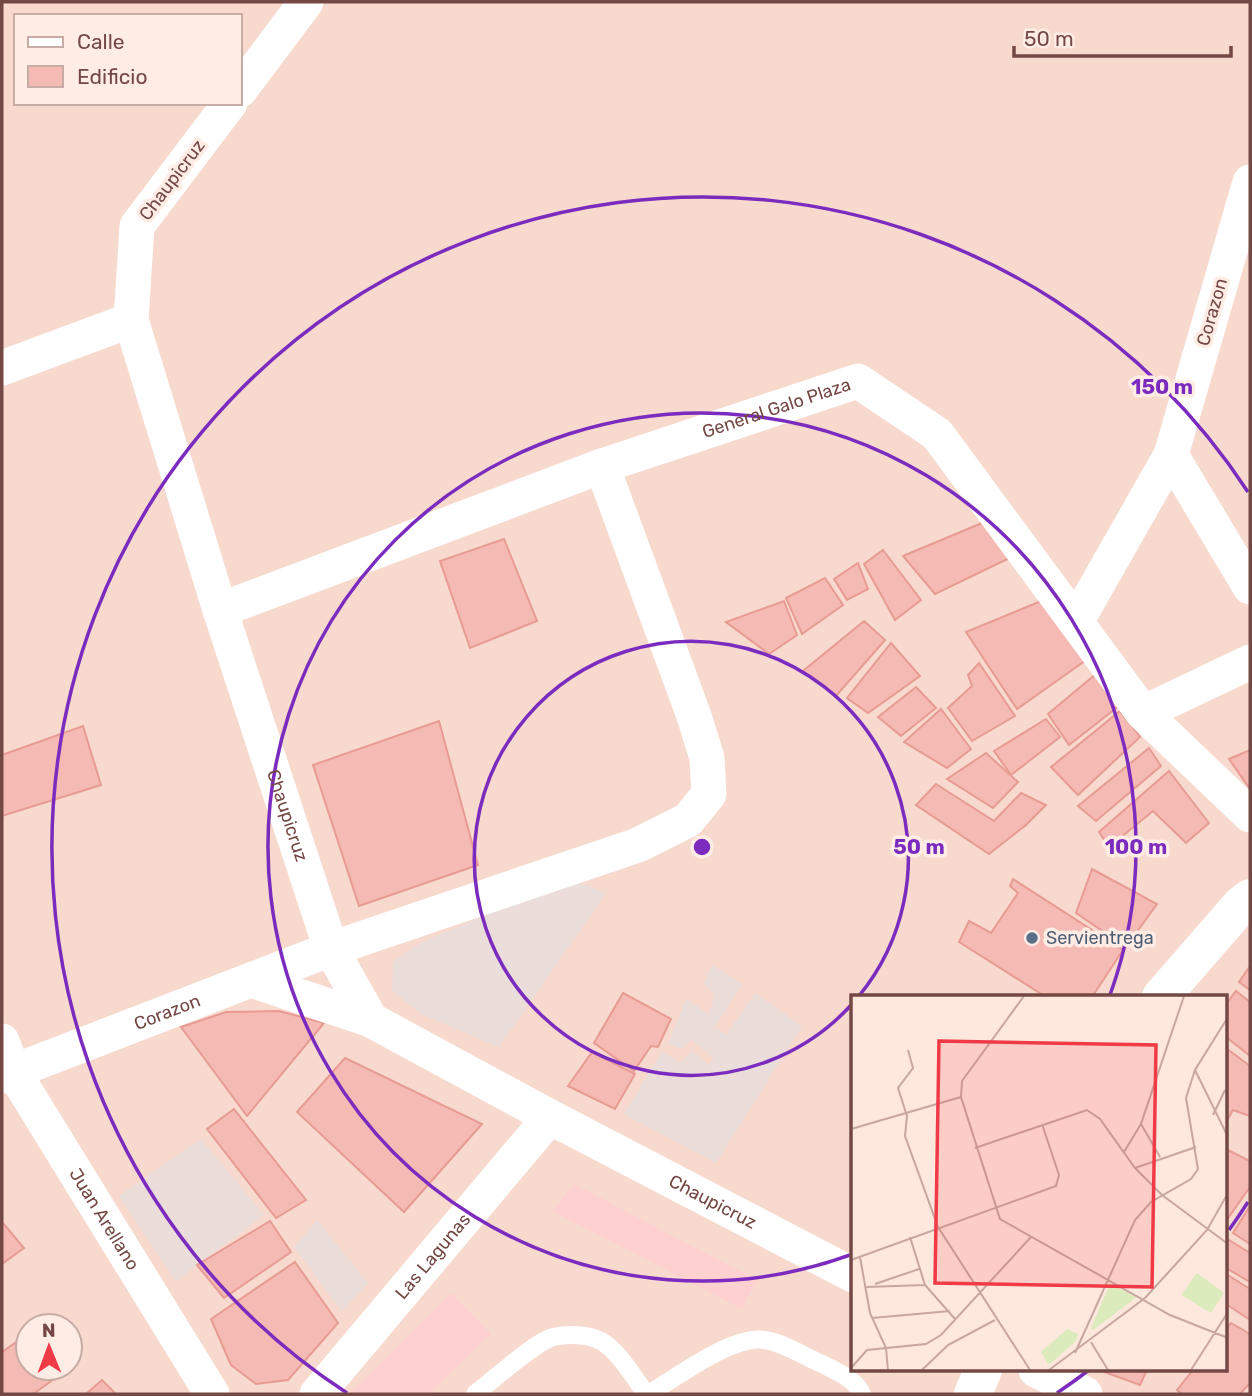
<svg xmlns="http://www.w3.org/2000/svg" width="1252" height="1396" font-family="Rubik,sans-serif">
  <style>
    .residential { fill: #f7d9ce; fill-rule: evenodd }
    .commercial { fill: #ffd0d0 }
    .industrial { fill: #ebddda }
    .building { fill: #f4bab3; stroke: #e89b93; stroke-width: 2 }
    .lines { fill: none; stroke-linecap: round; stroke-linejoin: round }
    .lane { stroke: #fff; stroke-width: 18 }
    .street { stroke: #fff; stroke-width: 35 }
    .secondary { stroke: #fff; stroke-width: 38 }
    .ring { fill: none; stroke: #7b2cbf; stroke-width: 3.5 }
    .service-dot { fill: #5c6f8a; stroke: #ffede5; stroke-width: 2.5 }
    .labels { text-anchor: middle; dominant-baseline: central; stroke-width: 7; stroke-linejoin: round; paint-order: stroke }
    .street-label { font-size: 18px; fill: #744845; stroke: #ffede5 }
    .service-label { font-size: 18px; fill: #4e5e75; stroke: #ffede5; text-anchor: start }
    .inset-road { fill: none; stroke: #c7a7a0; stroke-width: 2 }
    .view { fill: #f03a46; fill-opacity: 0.15; stroke: #f03a46; stroke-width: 3.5 }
    .inset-edge { fill: none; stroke: #744845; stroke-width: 3.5 }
    .centre { fill: #7b2cbf; stroke: #ffede5; stroke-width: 3.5 }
    .ring-label { font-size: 21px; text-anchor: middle; font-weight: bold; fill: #7b2cbf; stroke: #ffede5; stroke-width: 7; stroke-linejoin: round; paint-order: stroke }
  </style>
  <rect width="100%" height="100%" fill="#fee7dd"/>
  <!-- residential -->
  <path class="residential" d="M2,2h1248v1392h-1248zM16,16h224v87h-224zM853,997h373v373h-373zM28,1326h42v42h-42z"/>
  <!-- commercial -->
  <g class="commercial">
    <path d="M574,1184l183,96 -15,29 -190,-98z"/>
    <path d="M451,1293l40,41 -59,57 -1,3h-82z"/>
  </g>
  <!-- industrial -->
  <g class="industrial">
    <path d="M571,879l35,14 -107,154 -78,-33 -29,-23 1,-29 29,-20z"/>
    <path d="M712,965l30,19 -27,43 11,8 29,-42 47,33 -86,137 -92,-49 38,-63 18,12 12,-12 16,14 6,-7 -23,-18 -10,9 -13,-5 18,-45 23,15 6,-19 -11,-12z"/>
    <path d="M201,1139l63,76 -88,66 -57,-85z"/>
    <path d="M317,1220l51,63 -26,29 -48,-65z"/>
  </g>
  <!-- building -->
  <g class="building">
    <path d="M982,523l34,32 -81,39 -32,-38z"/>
    <path d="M504,539l33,82 -67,27 -30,-87z"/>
    <path d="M883,550l38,50 -26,20 -31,-56z"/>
    <path d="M858,563l10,26 -21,11 -13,-21z"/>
    <path d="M825,578l18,27 -41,29 -16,-36z"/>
    <path d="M1046,599l43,59 -72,51 -51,-77z"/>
    <path d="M784,601l13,34 -28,19 -43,-32z"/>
    <path d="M864,621l21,19 -49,56 -33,-25z"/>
    <path d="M891,643l29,33 -52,37 -21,-15z"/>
    <path d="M979,663l36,53 -43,25 -24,-33 24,-22 -4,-11z"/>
    <path d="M1103,668l21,34 -55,43 -21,-31z"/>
    <path d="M916,687l20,21 -35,28 -23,-19z"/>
    <path d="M941,709l30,40 -24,19 -43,-26z"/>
    <path d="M1120,711l20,26 -62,58 -27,-28z"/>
    <path d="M1046,719l14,18 -49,38 -17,-24z"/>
    <path d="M439,721l39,144 -119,41 -46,-141z"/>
    <path d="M83,726l18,59 -99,31v-61z"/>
    <path d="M1149,748l12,18 -65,55 -18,-15z"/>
    <path d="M1250,750v39l-21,-30z"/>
    <path d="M986,753l32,29 -25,26 -46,-29z"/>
    <path d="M1169,771l40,52 -23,20 -33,-32 -44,36 -10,-15z"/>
    <path d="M936,784l58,37 27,-28 25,12 -20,20 -37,29 -73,-49z"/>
    <path d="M1092,869l65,35 -31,43 -50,-34z"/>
    <path d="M1013,879l110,71 -31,47h-46l-87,-55 10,-21 22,12 27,-40 -8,-7z"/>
    <path d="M1250,966v24l-11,-8z"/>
    <path d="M1236,991l14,11v54l-24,-19v-33z"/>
    <path d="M623,993l48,26 -13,28 -7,-1 -17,25 -40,-28z"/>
    <path d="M279,1011l45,12 -77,93 -66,-89 45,-15z"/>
    <path d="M1226,1048l24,18v50l-17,-6 -7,12z"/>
    <path d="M592,1052l43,22 -20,35 -47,-23z"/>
    <path d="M345,1058l137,66 -78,88 -107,-100z"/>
    <path d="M234,1109l72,91 -30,18 -69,-89z"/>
    <path d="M1226,1149l24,12v26l-24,34z"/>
    <path d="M1250,1206v38l-17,-11z"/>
    <path d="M270,1221l21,31 -67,46 -27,-33z"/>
    <path d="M2,1222l22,26 -22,16z"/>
    <path d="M1229,1240l21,13v29l-24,-14v-22z"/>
    <path d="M295,1262l43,61 -50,57 -32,4 -25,-19 -20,-46z"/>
    <path d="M1226,1274l24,15v31l-24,-16z"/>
    <path d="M1231,1323l19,11v49l-10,11h-58l-5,-4 16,-20h33v-41z"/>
    <path d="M28,1334v34h42v-14l7,9 -44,31h-31v-42z"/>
    <path d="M1099,1370h48l-7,15z"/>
    <path d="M102,1380l14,14h-30z"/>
  </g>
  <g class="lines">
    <!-- lane -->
    <g class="lane">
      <path d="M475,1394c17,-13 60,-52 78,-57 14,-3 35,-3 48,4 17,9 34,38 45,53"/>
      <path d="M649,1394c28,-17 83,-59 116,-54 19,3 37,15 55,23 14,7 36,16 42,31"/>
    </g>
    <!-- street -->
    <g class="street">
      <path d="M240,90l66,-88"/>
      <path id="s1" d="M230,103l-93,123 -6,94 89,290 111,339 40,71 179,97 303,158"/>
      <path d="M1250,182l-79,273 79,132"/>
      <path d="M2,368l129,-48"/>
      <path id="s2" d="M220,610l382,-144 256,-85 79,53 206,279 107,102"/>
      <path d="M1076,622l95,-167"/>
      <path d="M1143,713l107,-51"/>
      <path d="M251,980l120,40"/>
      <path id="s3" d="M2,1041l11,30 199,323"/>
      <path id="s4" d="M2,1076l329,-127 307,-104 50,-25 21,-26 -2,-36 -13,-42 -92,-250"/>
      <path d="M1036,1370l49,24"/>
      <path id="s5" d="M317,1394l233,-277"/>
    </g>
    <!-- secondary -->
    <g class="secondary">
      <path d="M1161,997l80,-92 9,-7"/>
      <path d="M973,1394l10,-24"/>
    </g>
  </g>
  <!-- distance rings -->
  <g class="ring">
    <path d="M853 1003A217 217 0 1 1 859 996"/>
    <path d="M850 1255A434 434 0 1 1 1110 995"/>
    <path d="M1248 1202A651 651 0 0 1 1229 1230M1089 1370A651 651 0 0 1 1057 1393M347 1393A651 651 0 1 1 1248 492"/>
  </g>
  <!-- markers -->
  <circle class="service-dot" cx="1032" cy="938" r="7"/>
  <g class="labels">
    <!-- street labels -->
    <g class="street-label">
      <text transform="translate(172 180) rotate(-53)">Chaupicruz</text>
      <text transform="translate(1212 312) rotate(-74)">Corazon</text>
      <text stroke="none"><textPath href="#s2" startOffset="592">General Galo Plaza</textPath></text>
      <text stroke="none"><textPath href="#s1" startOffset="768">Chaupicruz</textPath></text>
      <text stroke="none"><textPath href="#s4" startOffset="177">Corazon</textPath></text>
      <text stroke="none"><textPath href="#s1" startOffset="1377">Chaupicruz</textPath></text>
      <text stroke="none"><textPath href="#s3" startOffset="206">Juan Arellano</textPath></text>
      <text stroke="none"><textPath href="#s5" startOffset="180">Las Lagunas</textPath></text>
    </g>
    <!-- service labels -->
    <g class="service-label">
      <text x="1046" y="938">Servientrega</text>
    </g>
  </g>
  <!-- overview -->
  <g transform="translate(851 995)">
    <rect width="376" height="376" fill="#fee7dd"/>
    <path d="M346,278l27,20 -13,20 -30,-18zM259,289l27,13 -44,33 -2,-2zM216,334l11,5 -2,7 -27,24 -8,-13z" fill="#dcebbc"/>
    <path class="inset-road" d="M173,1l-62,85 -1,16 39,122 170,96 58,23M57,55l5,18 -15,20 9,28 -2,20 33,91 92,143M344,75l33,67M362,120l12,-25M0,134l110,-32M124,153l112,-38 13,9 35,49 27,27 66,49M273,157l17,-28M309,162l-19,-33 43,-128M284,173l61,-21M59,242l15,48 30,34M9,262l10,56 16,35 2,22M0,265l205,-74 3,-11 -17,-51M24,289l44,-15M15,292l59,-2M21,323l78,-7M240,347l17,28M224,358l60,-133 16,-18 40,-23 7,-10 -12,-71 9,-28 33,-53M0,373l16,-18 59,-6 15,-9 90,-98M71,375l26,-25 47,-25M198,375l96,-72 62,-68 21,-37M340,375l37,-58"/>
    <path class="view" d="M88,46l217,4 -4,242 -217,-4z"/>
    <rect width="376" height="376" class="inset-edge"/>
  </g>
  <circle cx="702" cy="847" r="10" class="centre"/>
  <g class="ring-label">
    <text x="1162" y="394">150 m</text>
    <text x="919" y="854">50 m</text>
    <text x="1136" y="854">100 m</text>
  </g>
  <!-- border -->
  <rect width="1252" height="1396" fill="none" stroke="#744845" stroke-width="7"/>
  <!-- legend -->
  <rect x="14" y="14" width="228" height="91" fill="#ffede5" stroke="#c7aba5" stroke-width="2"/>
  <rect x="28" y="37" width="35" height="10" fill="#ffffff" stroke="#c7aba5" stroke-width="2"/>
  <text x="77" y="49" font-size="21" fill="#744845">Calle</text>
  <rect x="28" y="66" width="35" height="21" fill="#f4bab3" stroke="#c7aba5" stroke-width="2"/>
  <text x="77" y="84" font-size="21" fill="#744845">Edificio</text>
  <!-- north arrow -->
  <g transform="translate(49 1347) rotate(359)"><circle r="33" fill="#ffede5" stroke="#c7aba5" stroke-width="2"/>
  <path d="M0-5L12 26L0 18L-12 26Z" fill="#f03a46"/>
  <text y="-10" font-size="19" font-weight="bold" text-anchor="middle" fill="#744845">N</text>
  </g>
  <!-- scale -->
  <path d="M1014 46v10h217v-10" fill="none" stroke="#744845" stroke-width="3.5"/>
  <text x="1024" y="46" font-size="21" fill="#744845" stroke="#ffede5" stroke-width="5" paint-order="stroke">50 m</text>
</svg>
